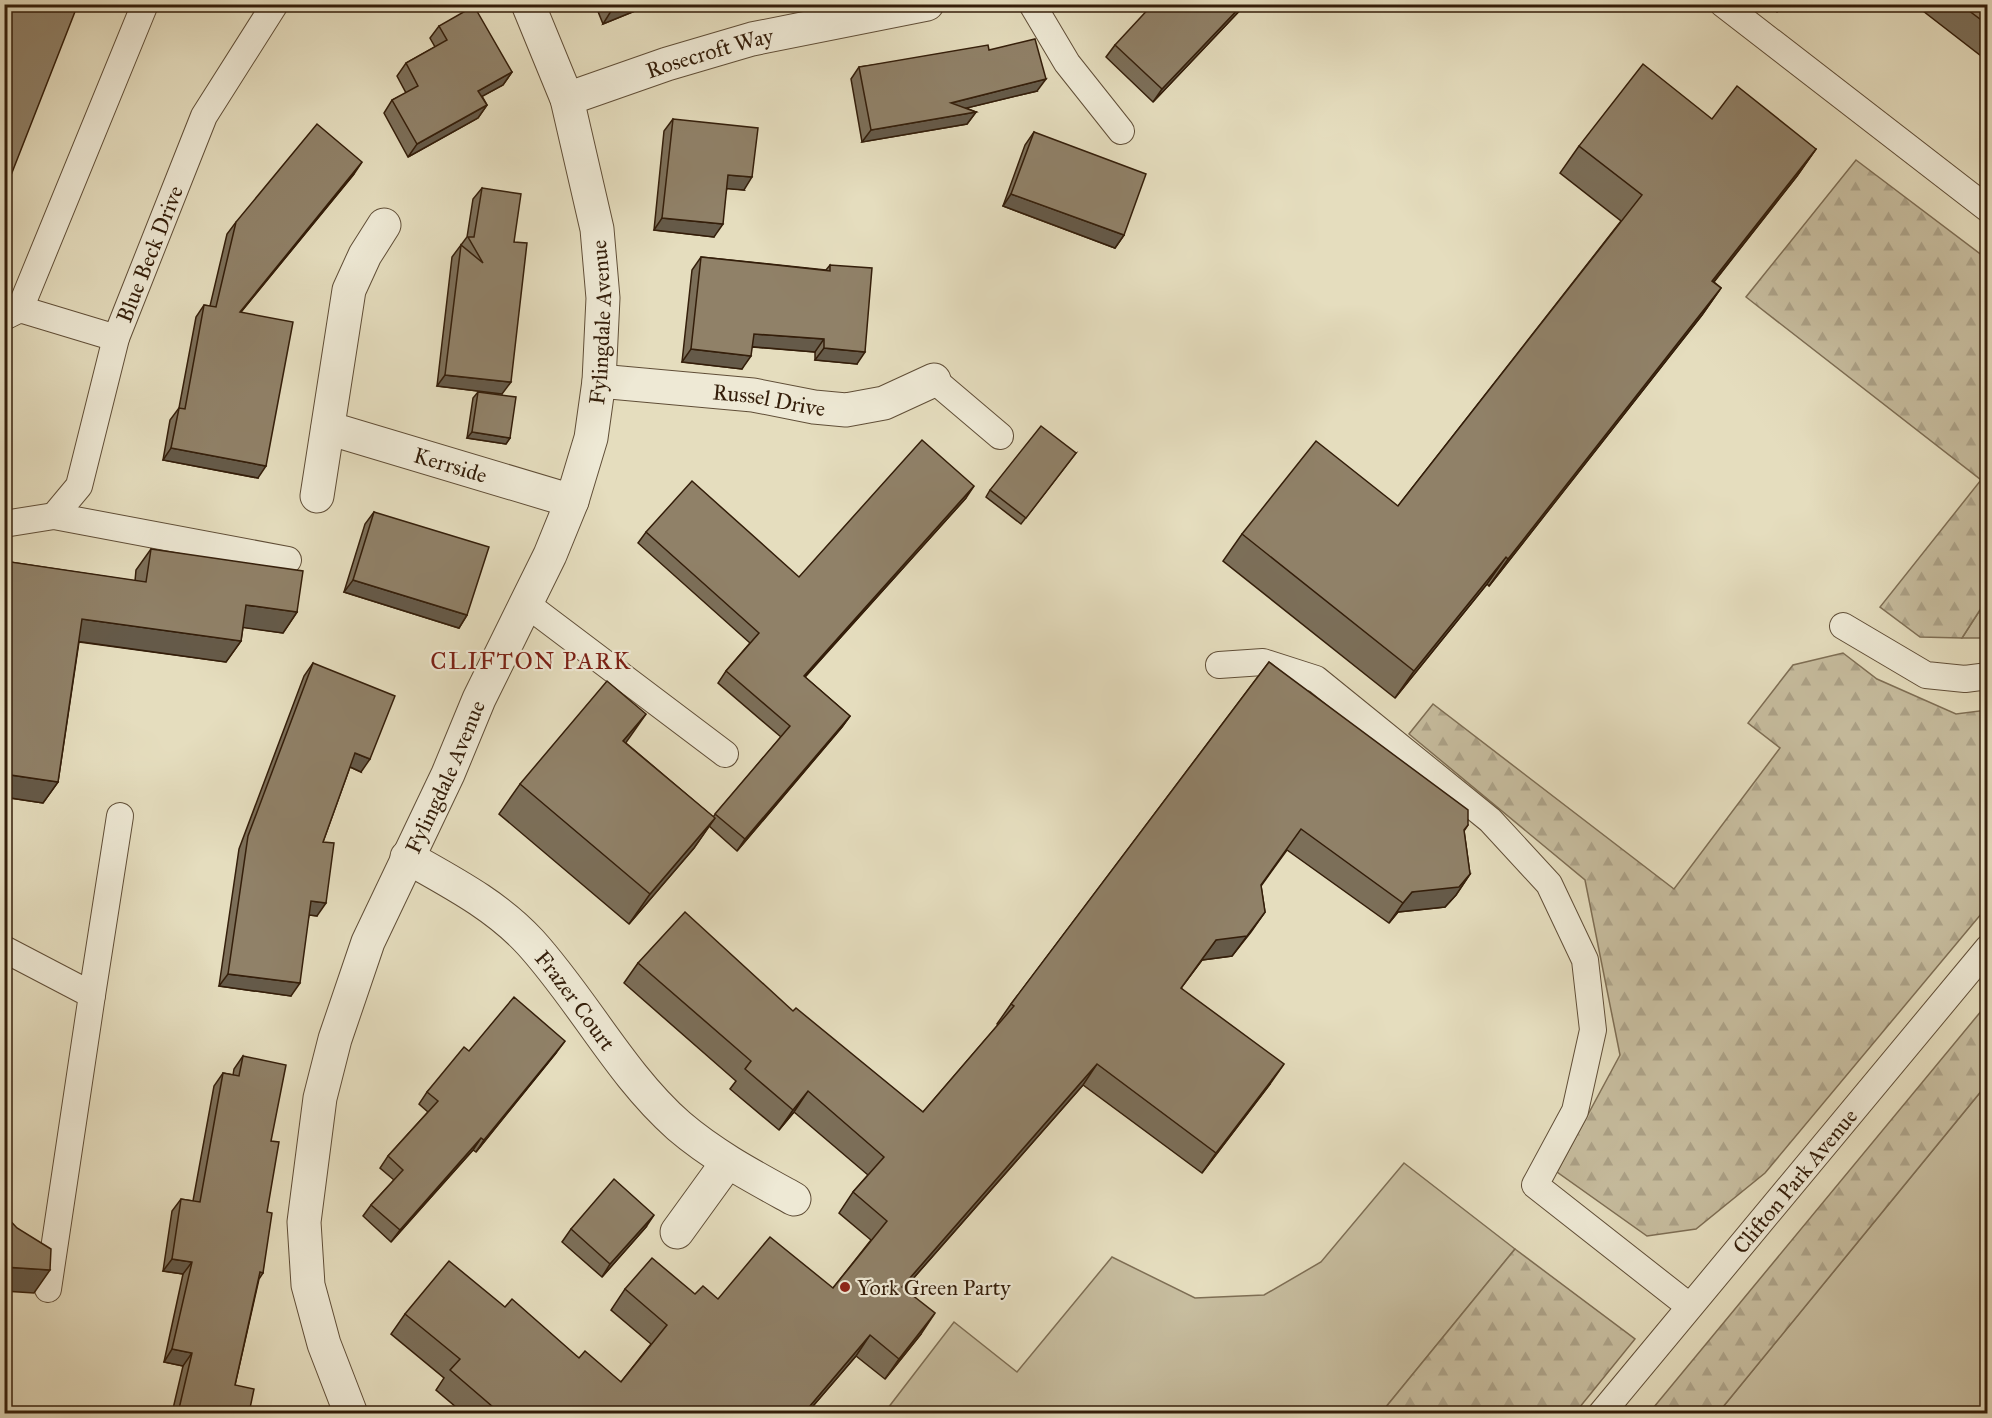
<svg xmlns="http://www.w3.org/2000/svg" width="1992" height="1418" font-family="'IM FELL Great Primer',serif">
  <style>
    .green { fill: #c7bd9f; stroke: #7e6e54; stroke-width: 1.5 }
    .forest { fill: url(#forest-firs); stroke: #7e6e54; stroke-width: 1.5 }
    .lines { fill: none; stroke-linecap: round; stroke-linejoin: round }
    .lane-casing { stroke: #604e37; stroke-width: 28 }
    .street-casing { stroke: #604e37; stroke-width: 35 }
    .lane { stroke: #eee9d5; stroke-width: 26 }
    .street { stroke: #eee9d5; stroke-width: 33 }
    .wall { fill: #7c6f59; stroke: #341e0a; stroke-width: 1.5 }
    .shaded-wall { fill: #655a49; stroke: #341e0a; stroke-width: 1.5 }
    .building { fill: #908168; stroke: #341e0a; stroke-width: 1.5 }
    .poi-dot { fill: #8f2418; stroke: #eee9d5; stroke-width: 2 }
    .labels { text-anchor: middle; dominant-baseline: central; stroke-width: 4.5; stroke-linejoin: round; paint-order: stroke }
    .street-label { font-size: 22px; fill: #341e0a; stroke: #eee9d5 }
    .poi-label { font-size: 22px; fill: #341e0a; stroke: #eee9d5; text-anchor: start }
    .neighbourhood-label { font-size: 24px; letter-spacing: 1.5px; fill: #7a1f14; stroke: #eee9d5 }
  </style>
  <defs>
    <pattern id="forest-firs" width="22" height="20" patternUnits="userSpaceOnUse" patternTransform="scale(1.5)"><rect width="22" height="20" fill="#c7bd9f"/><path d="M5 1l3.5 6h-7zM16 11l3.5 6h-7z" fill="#aca288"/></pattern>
  </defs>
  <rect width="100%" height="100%" fill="#e5ddbe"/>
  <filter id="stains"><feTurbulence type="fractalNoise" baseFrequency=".00333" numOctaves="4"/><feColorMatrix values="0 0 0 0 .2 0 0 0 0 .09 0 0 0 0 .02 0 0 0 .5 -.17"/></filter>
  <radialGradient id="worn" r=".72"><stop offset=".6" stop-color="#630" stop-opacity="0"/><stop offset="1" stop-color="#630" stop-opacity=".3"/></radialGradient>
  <!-- green -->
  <g class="green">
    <path d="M1987,599v39h-25z"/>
    <path d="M1987,1084v329h-269z"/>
    <path d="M1404,1163l111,86 -134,164 -486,1 -7,-6 66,-86 63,50 95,-115 83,41 69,-3 57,-33z"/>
  </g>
  <!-- forest -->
  <g class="forest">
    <path d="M1856,160l131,99v340l-25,39 -42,-1 -40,-30 101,-127 -235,-183z"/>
    <path d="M1843,653l34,26 79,35 31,-4v197l-222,266 -69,56 -49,7 -90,-64 63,-117 -35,-175 -176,-146 24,-30 241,185 106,-141 -32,-25 45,-58z"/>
    <path d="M1987,1004v80l-269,329h-69z"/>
    <path d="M1515,1249l120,90 -60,74h-194z"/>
  </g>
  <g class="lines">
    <!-- lane casing -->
    <g class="lane-casing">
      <g id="lane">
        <path d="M1032,4l35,59 54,68"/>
        <path d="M1723,4l265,205"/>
        <path d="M20,309l125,-305"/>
        <path d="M6,316l14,-7 96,29"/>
        <path d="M934,380l66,56"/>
        <path id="s1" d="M54,516l25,-30 37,-148 88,-222 71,-112"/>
        <path d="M4,524l50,-8 234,44"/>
        <path d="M525,603l200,151"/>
        <path d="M1843,626l83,49 39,4 23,-3"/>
        <path d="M1219,665l44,-3 53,17 174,141 59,64 36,76 8,70 -18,81 -40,74 154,121"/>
        <path d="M4,949l88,46 -44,294"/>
        <path d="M92,995l28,-179"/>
        <path id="s2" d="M1601,1414l387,-466"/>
      </g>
    </g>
    <!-- street casing -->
    <g class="street-casing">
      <g id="street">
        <path id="s3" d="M567,99l100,-35 85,-25 175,-35"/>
        <path id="s4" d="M599,381l154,14 61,12 32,3 38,-7 50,-23"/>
        <path id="s5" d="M328,428l244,73"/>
        <path d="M317,496l32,-206 16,-35 19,-30"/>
        <path id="s6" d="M407,857c44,25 89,48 123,85 53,58 90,132 149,184 35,30 75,51 115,73"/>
        <path d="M677,1232l50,-69"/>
        <path id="s7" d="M351,1414l-27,-70 -16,-59 -4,-63 16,-124 15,-59 33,-97 80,-168 31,-75 71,-144 22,-54 19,-63 8,-57 4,-83 -6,-69 -30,-130 -39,-95"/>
      </g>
    </g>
    <!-- lane -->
    <use href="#lane" class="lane"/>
    <!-- street -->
    <use href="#street" class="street"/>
  </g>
  <!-- wall -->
  <g class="wall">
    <path d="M595,4h57l-49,20z"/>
    <path d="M1246,4l-93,98 -47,-45 9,-12z"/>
    <path d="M1768,4h15l-6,8z"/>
    <path d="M1914,4h74v52l-3,3z"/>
    <path d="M439,26l73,46 -9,13 -21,11 5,9 -9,13 -70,39 -24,-44 8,-13 14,-7 -9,-17 9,-13 29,-16 -5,-9z"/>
    <path d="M989,50l48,41 -71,17 10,4 -9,12 -105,18 -11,-63 8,-12z"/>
    <path d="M673,119l71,71 -17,-2 -13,49 -60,-7 10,-99z"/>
    <path d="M1712,119l104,30 -19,27 -83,106 7,6 -19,27 -213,271 -2,-2 -92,114 -172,-137 19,-27 156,-28 223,-285 -61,-48 19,-27z"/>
    <path d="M1034,132l90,103 -9,13 -112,-42 22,-61z"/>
    <path d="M354,174l-113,138 17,166 -95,-18 7,-40 9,-12 17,-91 8,-12 6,1 17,-72 9,-12z"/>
    <path d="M482,188l32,54 -12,152 -65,-8 15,-129 15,-20 6,-38z"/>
    <path d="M701,257l125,13 4,-5 27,99 -42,-4v-8l-63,-5 -10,22 -60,-7 10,-92z"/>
    <path d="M478,392l32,46 -4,6 -39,-6 6,-40z"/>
    <path d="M1076,453l-55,71 -35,-27 4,-7z"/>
    <path d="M966,498l-161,179 45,39 -8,11 -105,124 -28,-25 -15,22 -65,76 -130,-110 21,-30 106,-41 87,74 68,-80 -63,-54 8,-12 24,-28 -112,-100 8,-11 153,45z"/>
    <path d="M374,512l93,103 -8,13 -115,-36 21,-68z"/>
    <path d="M151,549l146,63 -14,21 -40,-6 -2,14 -15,21 -147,-20 -21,140 -15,21 -39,-6v-236l131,20 1,-11z"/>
    <path d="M1269,662l199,163 -4,6 6,43 -14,21 -11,12 -47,5 -9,11 -102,-73 -26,36 4,26 -14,20 -19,24 -30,4 -21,28 89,96 -68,89 -119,-88 -179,204 17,45 -36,45 -29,-23 -49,57h-344l-27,-23 8,-12 -53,-44 14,-20 100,-7 74,51 42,24 30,-38 -40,-34 14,-21 70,5 23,5 115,-11 38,-48 -32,-27 14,-21 15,-17 -74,-63 -15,18 -49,-41 6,-8 -112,-98 14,-20 155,48 130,101 75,-87 -1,-1 14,-20z"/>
    <path d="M313,663l48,109 -11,-5 -27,75 -6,74 -8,-1 -18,81 -72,-10 20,-137 65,-173z"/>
    <path d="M469,1051l87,2 -80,99 -3,-2 -82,92 -28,-26 8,-11 23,-25 -14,-12 8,-12 40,-44 -9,-8 8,-12z"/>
    <path d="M243,1056l28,85 -8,132 -4,6 -24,106 14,28h-77l11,-47 -19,-4 19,-88 -20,-3 9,-60 9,-12 12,2 21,-115 9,-13 10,2 1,-6z"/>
    <path d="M646,1227l-44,50 -40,-35 9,-13z"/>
  </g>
  <!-- shaded-wall -->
  <g class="shaded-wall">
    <path d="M629,4h23l-49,20 8,-13z"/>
    <path d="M1243,4h3l-93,98 9,-13z"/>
    <path d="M512,72l-9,13 -33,18 8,-12z"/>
    <path d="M1046,79l-9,12 -95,23 9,-11z"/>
    <path d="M487,105l-9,13 -70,39 9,-13z"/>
    <path d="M976,112l-9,12 -105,18 9,-12z"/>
    <path d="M1816,149l-19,27 -104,132 19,-27z"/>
    <path d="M362,162l-8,12 -123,150 9,-12z"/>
    <path d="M728,175l24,2 -8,13 -25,-2z"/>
    <path d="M1011,194l113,41 -9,13 -112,-42z"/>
    <path d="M662,218l61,6 -9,13 -60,-7z"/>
    <path d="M1721,288l-19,27 -213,271 19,-27z"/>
    <path d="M754,334l70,5 -9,13 -70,-6z"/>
    <path d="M824,348l41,4 -8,12 -42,-4z"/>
    <path d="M691,349l60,7 -9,13 -60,-7z"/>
    <path d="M445,375l66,7 -9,12 -65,-8z"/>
    <path d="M472,432l38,6 -4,6 -39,-6z"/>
    <path d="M171,448l95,18 -8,12 -95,-18z"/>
    <path d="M974,486l-8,12 -170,189 8,-11z"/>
    <path d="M1506,557l-19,27 -92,114 19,-27z"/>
    <path d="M353,580l114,35 -8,13 -115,-36z"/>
    <path d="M246,605l51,7 -14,21 -51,-7z"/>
    <path d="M82,619l159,22 -15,21 -158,-22z"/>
    <path d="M646,714l-21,30 -2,-3z"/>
    <path d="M850,716l-8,11 -105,124 8,-12z"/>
    <path d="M355,753l15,6 -9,13 -15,-7z"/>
    <path d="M4,774l54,8 -15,21 -39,-6z"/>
    <path d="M715,818l-21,30 -65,76 21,-30z"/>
    <path d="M1470,874l-14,21 -11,12 -47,5 -9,11 14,-20 9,-11z"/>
    <path d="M311,901l15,2 -9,13 -15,-2z"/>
    <path d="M1265,912l-33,44 -30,4 -36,48 50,-68z"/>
    <path d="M228,974l72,9 -9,13 -72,-10z"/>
    <path d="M565,1041l-9,12 -80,99 8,-12z"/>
    <path d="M1097,1064l-14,21 -195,222 14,-20z"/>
    <path d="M1284,1064l-14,20 -68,89 14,-20z"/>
    <path d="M808,1091l-14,21 -15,18 14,-20z"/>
    <path d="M481,1138l-8,12 -82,92 9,-12z"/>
    <path d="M654,1215l-8,12 -44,50 8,-13z"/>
    <path d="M172,1259l20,3 -9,12 -20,-3z"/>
    <path d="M4,1267l46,3 -16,23 -30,-2z"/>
    <path d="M935,1313l-14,21 -36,45 14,-20z"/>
    <path d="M870,1335l-14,21 -49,57h-3z"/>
    <path d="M172,1349l20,4 -9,13 -19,-4z"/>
  </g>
  <!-- building -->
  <g class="building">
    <path d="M4,4h74l-74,189z"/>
    <path d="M609,4h20l-18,7z"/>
    <path d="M1153,4h90l-81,85 -47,-44z"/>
    <path d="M1960,4h28v21z"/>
    <path d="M474,6l38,66 -34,19 9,14 -70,39 -25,-44 26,-14 -12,-23 41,-23 -8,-14z"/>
    <path d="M1035,39l11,40 -95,24 25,9 -105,18 -12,-63 129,-22 1,5z"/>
    <path d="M1643,64l69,55 25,-33 79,63 -104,132 9,7 -213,271 -2,-2 -92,114 -172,-137 74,-93 82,65 244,-311 -63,-49z"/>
    <path d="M673,119l85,9 -6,49 -24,-2 -5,49 -61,-6z"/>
    <path d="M317,124l45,38 -122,150 53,10 -27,144 -95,-18 8,-40 6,1 19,-104 12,2 20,-85z"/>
    <path d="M1034,132l112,42 -22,61 -113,-41z"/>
    <path d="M482,188l39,6 -7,48 13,1 -16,139 -66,-7 16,-130 22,18 -15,-26h6z"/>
    <path d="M701,257l129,14v-6l42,3 -7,84 -41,-4v-9l-70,-5 -3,22 -60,-7z"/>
    <path d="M478,392l38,5 -6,41 -38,-6z"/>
    <path d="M1041,426l35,27 -50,65 -36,-28z"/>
    <path d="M922,440l52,46 -170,190 46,40 -105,123 -30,-25 75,-88 -64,-55 33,-38 -113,-101 46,-51 107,96z"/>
    <path d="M374,512l115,35 -22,68 -114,-35z"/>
    <path d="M151,549l152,22 -6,41 -51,-7 -5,36 -159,-22 -24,163 -54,-8v-213l142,21z"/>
    <path d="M1269,662l199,148v15l-4,5 6,44 -11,13 -47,5 -9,11 -102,-74 -40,56 4,27 -18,24 -31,4 -35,48 103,76 -68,89 -119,-89 -195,223 33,26 -36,46 -29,-24 -66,78h-304l-50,-43 10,-11 -55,-45 44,-53 56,46 7,-8 67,59 6,-7 36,31 46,-57 -42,-36 27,-31 43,36 8,-8 15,13 52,-62 63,51 54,-67 -34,-29 31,-35 -76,-66 -15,19 -48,-41 6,-8 -113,-98 47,-51 108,99 3,-3 127,104 91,-106 -3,-2z"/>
    <path d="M313,663l82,33 -25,63 -15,-6 -32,89 11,1 -8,60 -15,-2 -11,82 -72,-9 20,-138z"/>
    <path d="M607,681l39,33 -23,27 92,77 -65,76 -130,-110z"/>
    <path d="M514,997l51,44 -81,99 -3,-2 -81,92 -29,-25 32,-35 -15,-14 50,-55 -11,-9 37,-45 5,4z"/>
    <path d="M243,1056l43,9 -15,76 8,1 -12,70 5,1 -9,60 -3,-1 -25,113 19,4 -5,24h-71l14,-60 -20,-4 20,-87 -20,-3 9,-60 19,3 23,-129 16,3z"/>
    <path d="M614,1179l40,36 -44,49 -39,-35z"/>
    <path d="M4,1214l13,14 34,21 -1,21 -46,-3z"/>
  </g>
  <!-- markers -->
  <circle class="poi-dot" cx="845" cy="1287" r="6"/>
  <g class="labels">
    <!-- street labels -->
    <g class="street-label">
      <text stroke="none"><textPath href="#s3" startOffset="150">Rosecroft Way</textPath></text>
      <text stroke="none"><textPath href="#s1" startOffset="282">Blue Beck Drive</textPath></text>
      <text stroke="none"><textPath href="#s7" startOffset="1156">Fylingdale Avenue</textPath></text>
      <text stroke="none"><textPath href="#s4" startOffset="171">Russel Drive</textPath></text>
      <text stroke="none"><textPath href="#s5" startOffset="128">Kerrside</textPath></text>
      <text stroke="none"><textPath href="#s7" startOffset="670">Fylingdale Avenue</textPath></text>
      <text stroke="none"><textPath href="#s6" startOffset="224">Frazer Court</textPath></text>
      <text stroke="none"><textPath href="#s2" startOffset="303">Clifton Park Avenue</textPath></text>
    </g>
    <!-- poi labels -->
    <g class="poi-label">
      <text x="857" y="1287">York Green Party</text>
    </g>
    <!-- neighbourhood labels -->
    <g class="neighbourhood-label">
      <text x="531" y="661">CLIFTON PARK</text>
    </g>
  </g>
  <!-- margin -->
  <rect width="1992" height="1418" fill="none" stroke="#e5ddbe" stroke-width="24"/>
  <rect x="6" y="6" width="1980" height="1406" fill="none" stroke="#341e0a" stroke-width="3"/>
  <rect x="12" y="12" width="1968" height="1394" fill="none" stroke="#341e0a" stroke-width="1.5"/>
  <rect width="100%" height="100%" filter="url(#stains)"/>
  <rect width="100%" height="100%" fill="url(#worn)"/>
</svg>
